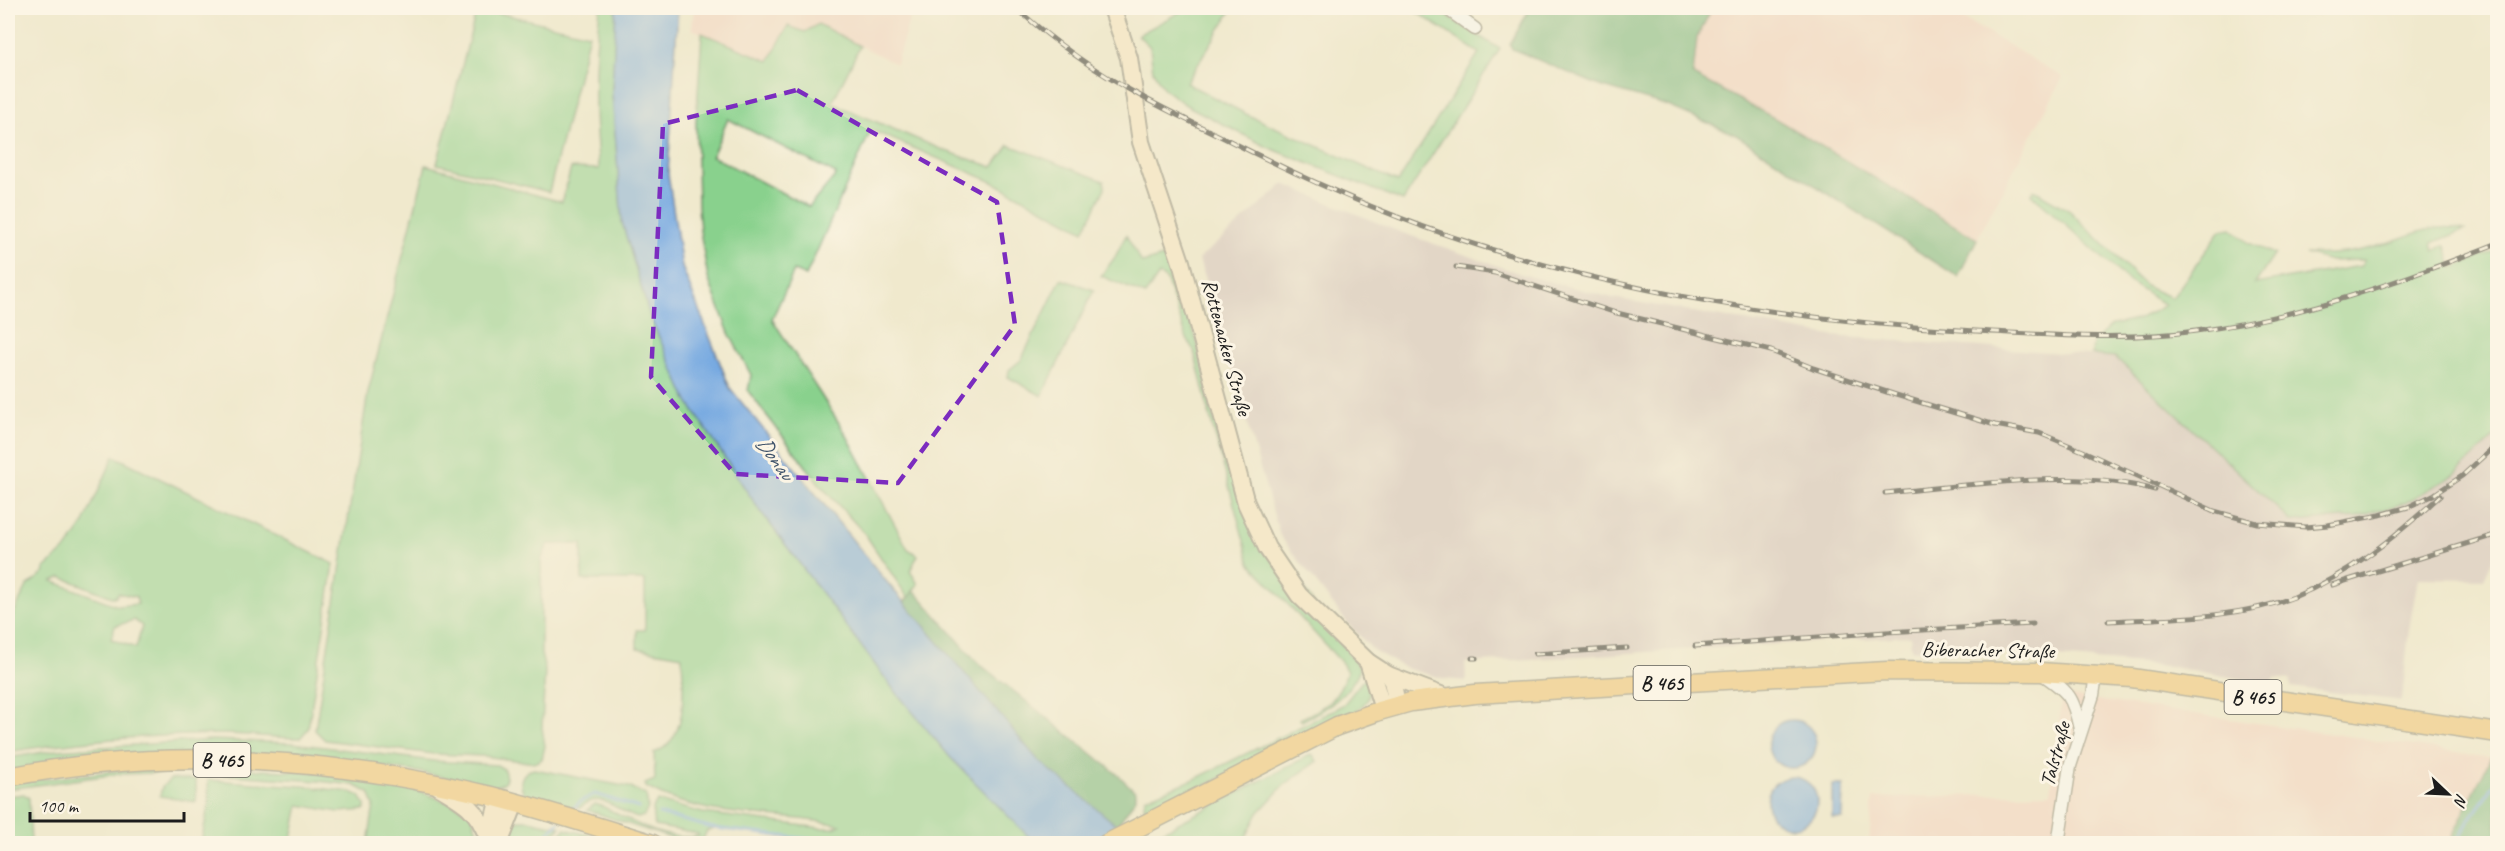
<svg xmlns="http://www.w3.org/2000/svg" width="2505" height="851" font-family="Caveat,sans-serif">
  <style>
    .built { fill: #f6d2c3 }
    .industrial { fill: #d1bfbd }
    .green { fill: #89d18d; stroke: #527654; stroke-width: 1.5; fill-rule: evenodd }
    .forest { fill: #6eb378; stroke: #45684a; stroke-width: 1.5 }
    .water { fill: #75a8e1; stroke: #48627e; stroke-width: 1.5 }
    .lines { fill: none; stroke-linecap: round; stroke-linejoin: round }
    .stream { stroke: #75a8e1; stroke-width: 3 }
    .street-casing { stroke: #868274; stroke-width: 15 }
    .secondary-casing { stroke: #868274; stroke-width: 20 }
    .primary-casing { stroke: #868274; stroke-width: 21 }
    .street { stroke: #fff; stroke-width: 12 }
    .secondary { stroke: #fae7c3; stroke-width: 16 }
    .primary { stroke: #f3c26a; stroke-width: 18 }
    .rail-casing { stroke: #1c1c1c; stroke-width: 5 }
    .rail { stroke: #fcf5e5; stroke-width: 3; stroke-dasharray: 9; stroke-linecap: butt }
    .marked { fill: none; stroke: #7b2cbf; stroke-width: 4.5; stroke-dasharray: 12 8; stroke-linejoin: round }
    .labels { text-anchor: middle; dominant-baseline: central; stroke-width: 6; stroke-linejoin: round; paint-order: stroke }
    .shield { fill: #fcf5e5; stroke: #5f5d58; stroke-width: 1.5 }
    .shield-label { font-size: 20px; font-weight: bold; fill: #1c1c1c }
    .street-label { font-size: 21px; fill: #1c1c1c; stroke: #fcf5e5 }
    .water-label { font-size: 22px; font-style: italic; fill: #40546b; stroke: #fcf5e5 }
  </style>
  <rect width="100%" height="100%" fill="#fcf5e5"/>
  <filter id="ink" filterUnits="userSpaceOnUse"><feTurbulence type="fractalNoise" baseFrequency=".0167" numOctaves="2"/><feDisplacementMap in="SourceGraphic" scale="12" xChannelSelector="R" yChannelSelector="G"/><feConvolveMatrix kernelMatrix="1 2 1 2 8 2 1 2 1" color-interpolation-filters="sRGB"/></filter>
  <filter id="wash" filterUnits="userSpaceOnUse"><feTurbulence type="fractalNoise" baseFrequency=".008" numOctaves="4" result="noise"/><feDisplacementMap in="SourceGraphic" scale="24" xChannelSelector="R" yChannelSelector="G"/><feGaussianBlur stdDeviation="1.35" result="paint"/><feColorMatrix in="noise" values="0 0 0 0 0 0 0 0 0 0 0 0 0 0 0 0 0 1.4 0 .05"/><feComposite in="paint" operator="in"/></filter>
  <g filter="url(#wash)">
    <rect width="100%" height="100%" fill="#f0e9cd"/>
    <!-- built -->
    <g class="built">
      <path d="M694,8h213l5,2 -16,54 -78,-40 -13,8 -17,-6 -19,35 -77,-32z"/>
      <path d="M1712,8h233l118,69 -86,162 -201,-120 -83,-44 4,-37z"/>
      <path d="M2062,695l429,62 -42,86 -580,1 4,-46 178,-5z"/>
    </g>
    <!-- industrial -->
    <path class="industrial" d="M1284,184l116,48 121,42 92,24 219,38 283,21 177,165 162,-47 43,-40v115l-13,29 -66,-1 -9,51 -7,72 -111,-14 -1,-7 -15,-2 -4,6 -105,-18 -218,-18 -37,2 -1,-14 -445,27 1,18 -21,-2 -40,-11 -32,-18 -24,-25 -69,-89 -81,-277z"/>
    <!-- green -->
    <g class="green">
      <path d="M477,8l112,26 -40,158 -112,-28z"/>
      <path d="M600,8h16l-4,85 10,129 28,95 38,85 68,103 135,181 59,71 86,86h-213l-105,-15 -11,3 -4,8 13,4h-31l-98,-33 8,-6 7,2c29,15 63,36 97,30l-1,-2 -43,-8c-3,-8 -4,-19 3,-25l45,12 118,15h13l6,-3c-64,-14 -135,-4 -194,-38l-1,-3 10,-4 -1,-27c36,-13 29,-66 28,-97l-45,-8v-18h8v-50h-63v-36h-34l-7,16v94l4,16 -3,58 3,18 -3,13 -7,4 -51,-7 -51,-2 -108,-14 -10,-10 53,-338 58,-227 136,37 9,-34 28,1c-6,-55 -6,-107 1,-161z"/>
      <path d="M1187,8h46l-47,75 64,33 148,66 81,-129 -69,-45h24l66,41 -97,152 -136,-54 -81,-42 -22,-16 -11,-18 -3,-24 -12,-12z"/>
      <path d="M818,24l42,22 -28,57 111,47 50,17 16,-22 95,36 1,7 -21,43 -89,-48 -124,-53 -65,146 -12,-5 -22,48 74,115 62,115 10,6 -8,16 8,13 -10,14 -43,-64 -44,-48 -73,-95 3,-16 -22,-42 -21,-55 -8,-47 -2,-25 -2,-84 6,-89 67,28 19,-35 17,6zM728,119l108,55v1l-27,32 -97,-51z"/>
      <path d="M2034,190l36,21 77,76 25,11 49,-68 10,-2 18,15 26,11 -20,30 106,-18 3,-6 -34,1 -25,-7c22,1 43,0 65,-6 30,-7 63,-28 95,-18l-33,13 2,8 12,-6 6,23 45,-18v185l-43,40 -49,28 -48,14 -65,5 -177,-165 -23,-2 1,-14 20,-16 27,-6 25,-14 -33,-21 -101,-90z"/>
      <path d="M1126,235l16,28 28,-8 27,87 17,75 26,82 120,170c-12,28 -32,38 -58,52l-2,-2c26,-12 37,-19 47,-47l-5,-9 -92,-100 -40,-146 -16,-66 -7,-12 -21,-60 -7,-4 -14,20 -44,-19 14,-19z"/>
      <path d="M1061,279l33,11 -52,106 -34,-19 1,-7 12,-10z"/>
      <path d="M114,456l220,108 -26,165 -8,9c-26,0 -52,-4 -78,-4 -72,1 -144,6 -214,18v-127l19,-39 18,-14 -1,-3 23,-21 16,-23zM61,577l51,20h4l2,-4 18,4 2,7 -20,2 -66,-25zM134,620l8,6 -6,22 -25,-9 4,-13z"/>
      <path d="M1363,680h3c6,17 3,21 -11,32l-208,102 -3,-8 1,-8 50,-19 131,-65 18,-10z"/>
      <path d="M211,740l82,3 141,18 63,4 7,4 2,9 -2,5 -11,4 -74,-15 -68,-9 -343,7v-12l48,-8z"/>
      <path d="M1312,754l5,7 -34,25 -25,27 -15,30h-103z"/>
      <path d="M190,767l124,5 97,16 47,18 13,8 11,29h-114l6,-38 -5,-12 -15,-8 -36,-4 -130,-9 -69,2 -111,15v-6l125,-14z"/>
      <path d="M534,769l95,18 17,8 2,13 -4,8 -6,2c-22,-6 -37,-30 -58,-10l-54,-12c-8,-11 -7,-24 8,-27z"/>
      <path d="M171,779l25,1v22l-36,-6 2,-9z"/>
      <path d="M208,780l94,6 49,6 9,4 5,9v5l-26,2 -40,-7 -8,38h-90l8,-40z"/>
      <path d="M24,794l5,4 2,45h-23v-47z"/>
      <path d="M519,820h9l33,7 -16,16 -42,1 11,-21z"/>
      <path d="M565,829l57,14h-13l-28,-6 -1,6 -28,1z"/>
    </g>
    <!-- forest -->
    <g class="forest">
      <path d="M1530,8h182l-15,30 -4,37 83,44 201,120 -19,38 -222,-142 -68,-29 -68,-20 -88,-37 -2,-5z"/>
      <path d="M915,591l62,71 139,111 20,19v6l-19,28 -79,-66 -134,-158z"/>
      <path d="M2491,757l6,1v85h-19l-10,-7 -5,7h-14z"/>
    </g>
    <!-- water -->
    <g class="water">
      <path d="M616,8h62l-10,166 14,93 48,121 151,187 157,185 100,83h-102l-8,-7 -78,-79 -59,-71 -135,-181 -68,-103 -38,-85 -28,-95 -10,-129z"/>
      <circle cx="1792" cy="744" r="24"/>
      <circle cx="1792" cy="802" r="25"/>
      <path d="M1832,785h11l-1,33h-10z"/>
    </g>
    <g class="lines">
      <!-- stream -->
      <g class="stream">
        <path d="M570,811l11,-10 14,-7 44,14"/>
        <path d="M659,814l54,14 137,16"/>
        <path d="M537,844l22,-22"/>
        <path d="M2456,844c10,-24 29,-43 42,-66"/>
      </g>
    </g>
  </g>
  <g filter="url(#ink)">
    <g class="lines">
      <!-- street casing -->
      <g class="street-casing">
        <g id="street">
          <path d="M1446,8l29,21"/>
          <path d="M2041,673c28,19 32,23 39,56"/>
          <path d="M2058,844l12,-78 23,-71 3,-20"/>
        </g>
      </g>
      <!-- secondary casing -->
      <g class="secondary-casing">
        <g id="secondary">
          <path d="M1112,8l17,50 12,84 40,120 65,241 21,45 32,47 69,67 20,13 4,6 3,13 -3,13"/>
          <path d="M1368,662l15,47"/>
          <path d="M1388,675l58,22"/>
          <path d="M439,787c26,15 38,22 49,51"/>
          <path d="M488,841l11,-43"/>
          <path d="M499,844l16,-41"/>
        </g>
      </g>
      <!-- primary casing -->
      <g class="primary-casing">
        <g id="primary">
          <path d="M8,777c157,-31 323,-19 479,18 56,14 111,32 166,49"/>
          <path d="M1106,844l231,-118 42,-15 32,-9 64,-8 412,-23 153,1 92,6 366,55"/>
        </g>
      </g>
      <!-- street -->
      <use href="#street" class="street"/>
      <!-- secondary -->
      <use href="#secondary" class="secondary"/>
      <!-- primary -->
      <use href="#primary" class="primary"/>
      <!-- rail casing -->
      <g class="rail-casing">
        <g id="rail">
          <path d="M1016,8c36,32 78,63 121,86 30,17 61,31 91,46 80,41 161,77 246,104 162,52 333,78 502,87 73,4 149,10 220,0 106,-14 203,-49 302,-88"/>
          <path d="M1456,267l39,6 118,39 158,39 42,17 83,27 99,30 44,8 44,18 131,60 43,12 49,4 22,-2 52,-10 28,-8 25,-12 29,-19 36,-33"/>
          <path d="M1885,493c79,-7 194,-25 270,-3"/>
          <path d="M2332,585l166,-51"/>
          <path d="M2108,621c61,-3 128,-2 186,-24 56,-23 101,-60 146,-101"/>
          <path d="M1695,646l191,-14 147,-8"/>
          <path d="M1535,654l92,-6"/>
          <path d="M1472,658h4"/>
        </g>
      </g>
      <!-- rail -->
      <use href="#rail" class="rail"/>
    </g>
  </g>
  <!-- marked area -->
  <path d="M0 0H2505V851H0ZM797,90l200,112 18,123 -117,158 -163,-9 -84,-97 12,-253z" fill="#f0e9cd" fill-opacity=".55" fill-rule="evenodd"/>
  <path class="marked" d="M797,90l200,112 18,123 -117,158 -163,-9 -84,-97 12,-253z"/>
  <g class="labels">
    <!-- shield labels -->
    <g class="shield">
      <rect x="1633.5" y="666" width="57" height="34" rx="4.5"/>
      <rect x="2224.5" y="680" width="57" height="34" rx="4.5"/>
      <rect x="193.5" y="743" width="57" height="34" rx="4.5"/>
    </g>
    <g class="shield-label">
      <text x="1662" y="683">B 465</text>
      <text x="2253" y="697">B 465</text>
      <text x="222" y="760">B 465</text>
    </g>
    <!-- street labels -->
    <g class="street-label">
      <text transform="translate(1227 347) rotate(75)">Rottenacker Straße</text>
      <text transform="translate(1988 650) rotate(1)">Biberacher Straße</text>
      <text transform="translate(2055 754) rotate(-75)">Talstraße</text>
    </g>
    <!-- water labels -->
    <g class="water-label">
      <text transform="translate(775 458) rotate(54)">Donau</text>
    </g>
  </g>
  <!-- margin -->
  <rect width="2505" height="851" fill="none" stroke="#fcf5e5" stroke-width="30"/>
  <!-- north arrow -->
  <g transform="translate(2448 794) rotate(113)" stroke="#fcf5e5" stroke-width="4.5" paint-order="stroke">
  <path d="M0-4.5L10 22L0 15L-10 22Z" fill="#1c1c1c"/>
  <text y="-9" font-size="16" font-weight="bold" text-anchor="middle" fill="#1c1c1c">N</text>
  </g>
  <!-- scale -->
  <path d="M30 812v9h154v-9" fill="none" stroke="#1c1c1c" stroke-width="3"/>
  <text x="39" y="812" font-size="18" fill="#1c1c1c" stroke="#fcf5e5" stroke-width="4.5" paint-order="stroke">100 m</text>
</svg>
